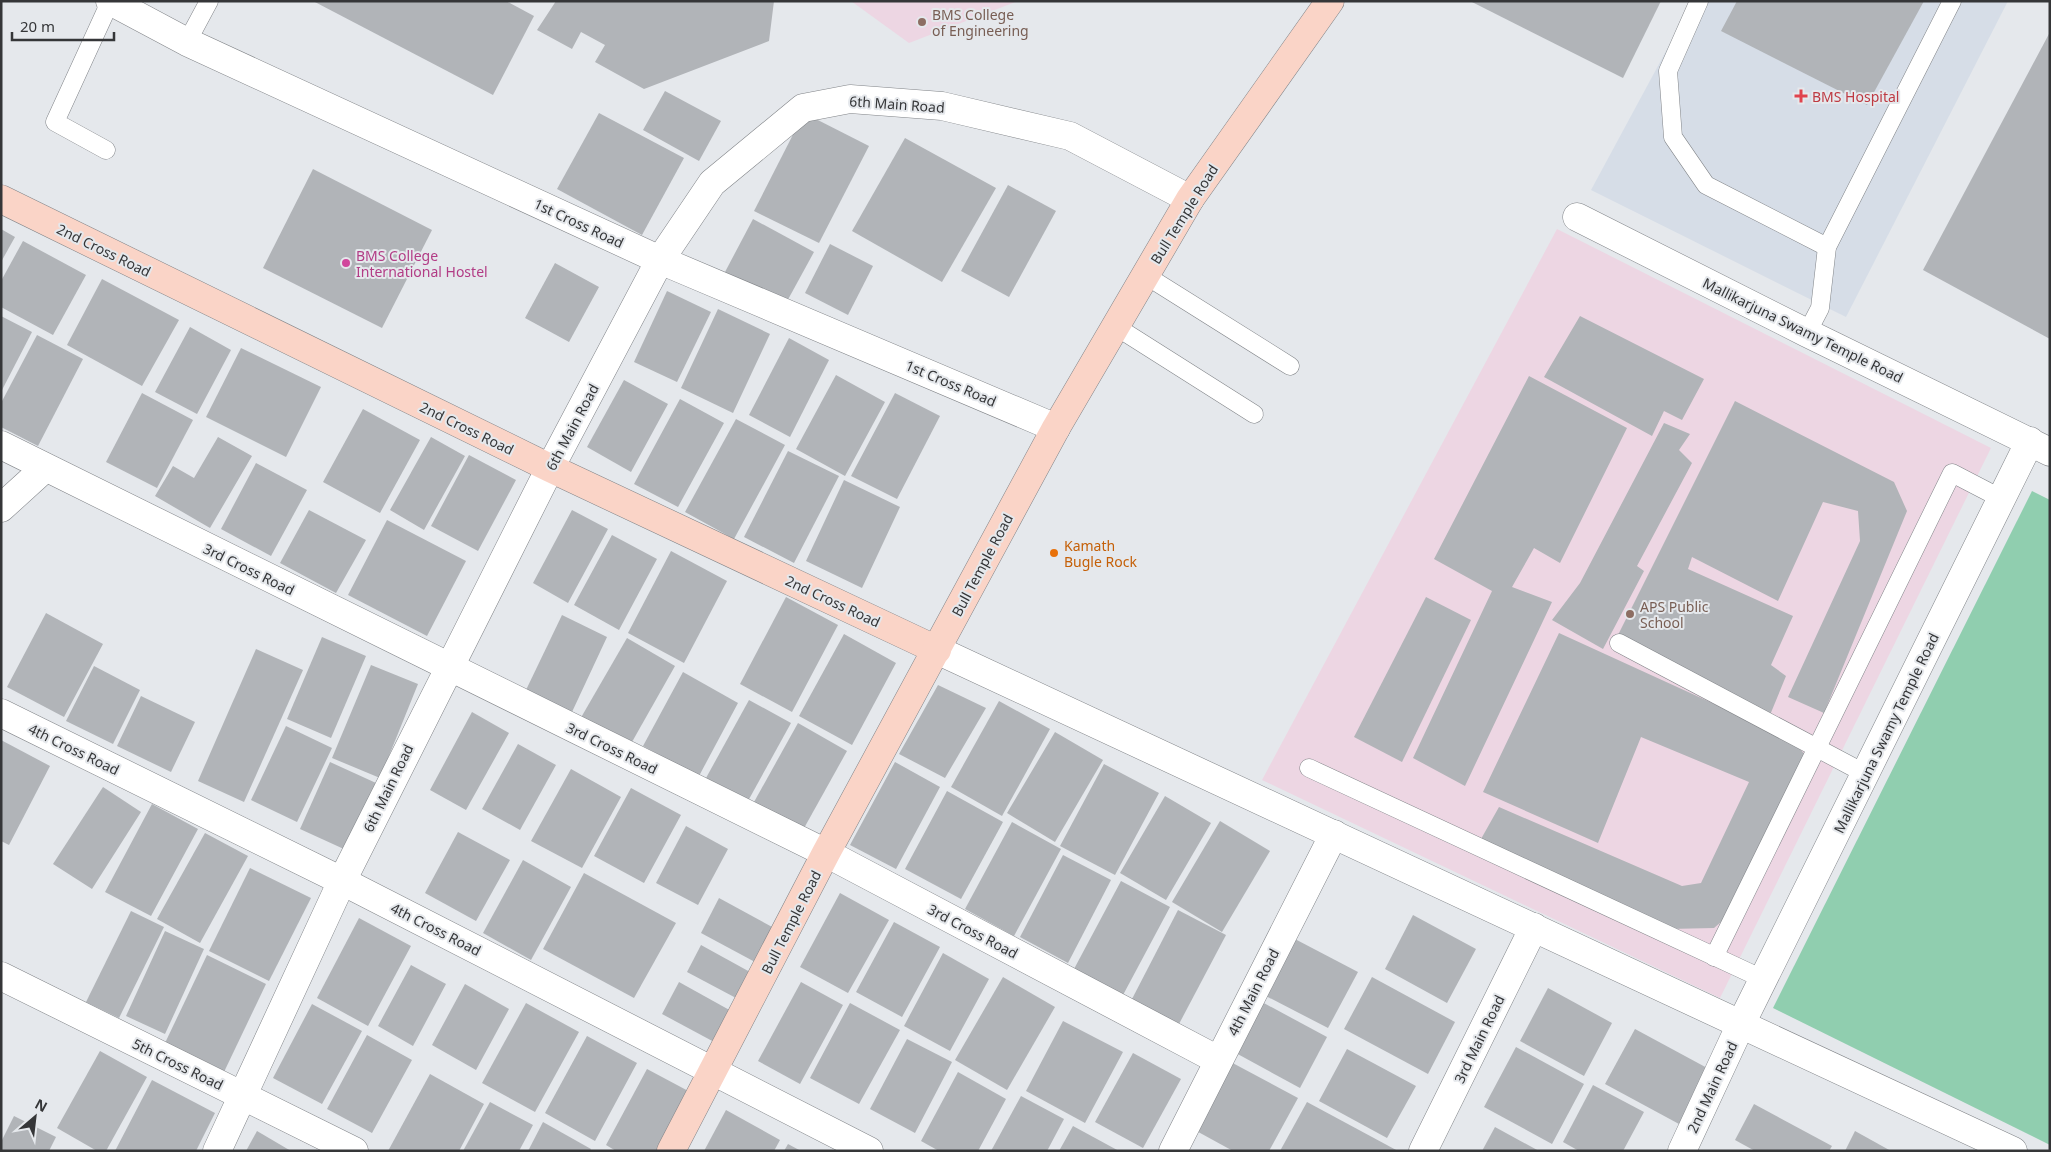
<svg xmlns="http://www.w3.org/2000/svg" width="2051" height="1152" font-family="'Noto Sans',sans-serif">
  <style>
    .built { fill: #d6dde7 }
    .education { fill: #edd6e3 }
    .green { fill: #90ceaf }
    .building { fill: #b1b4b8 }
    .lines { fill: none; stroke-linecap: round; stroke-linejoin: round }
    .lane-casing { stroke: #818488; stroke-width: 19 }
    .street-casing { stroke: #818488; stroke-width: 29 }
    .secondary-casing { stroke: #818488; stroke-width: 29 }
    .lane { stroke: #fff; stroke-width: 18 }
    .street { stroke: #fff; stroke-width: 28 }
    .secondary { stroke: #fad4c7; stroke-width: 28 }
    .education-dot { fill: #8d6e63; stroke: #e5e8ec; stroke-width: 2 }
    .health-dot { fill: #e0444e; stroke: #e5e8ec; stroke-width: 2 }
    .hotel-dot { fill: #d1479c; stroke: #e5e8ec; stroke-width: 2 }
    .food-dot { fill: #e8710a; stroke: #e5e8ec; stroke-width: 2 }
    .labels { text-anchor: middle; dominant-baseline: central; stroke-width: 4; stroke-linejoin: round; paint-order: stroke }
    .education-label { font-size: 14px; fill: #785e54; stroke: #e5e8ec; text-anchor: start }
    .health-label { font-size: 14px; fill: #be3a42; stroke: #e5e8ec; text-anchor: start }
    .street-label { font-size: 14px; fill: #353638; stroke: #e5e8ec }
    .hotel-label { font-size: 14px; fill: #b23c85; stroke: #e5e8ec; text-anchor: start }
    .food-label { font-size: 14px; fill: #c56008; stroke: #e5e8ec; text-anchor: start }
  </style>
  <rect width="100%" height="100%" fill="#e5e8ec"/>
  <!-- built -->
  <path class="built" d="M1693,1h315l-162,316 -255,-127z"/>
  <!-- education -->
  <g class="education">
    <path d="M851,1h167l-109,42z"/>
    <path d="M1557,229l434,219 -271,550 -458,-218z"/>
  </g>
  <!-- green -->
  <path class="green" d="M2032,491l18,9v645l-277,-137z"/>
  <!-- building -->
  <g class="building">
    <path d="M313,1h193l28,15 -41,79z"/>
    <path d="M556,1h218l-5,40 -125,48 -49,-27 10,-17 -24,-13 -9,17 -35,-19z"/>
    <path d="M1470,1h191l-38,77z"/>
    <path d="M1737,1h187l-57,104 -146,-74z"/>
    <path d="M2050,32v307l-127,-69z"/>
    <path d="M665,91l56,30 -22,40 -56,-31z"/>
    <path d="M599,113l85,45 -42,77 -85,-46z"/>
    <path d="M804,113l65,33 -50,97 -65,-32z"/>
    <path d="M905,138l91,50 -54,94 -90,-51z"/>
    <path d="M313,169l119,61 -50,98 -119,-60z"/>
    <path d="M1008,185l48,26 -47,86 -48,-26z"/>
    <path d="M753,219l61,33 -29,53 -60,-33z"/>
    <path d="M1,229l14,8 -14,25z"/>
    <path d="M23,241l63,34 -33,60 -52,-28v-26z"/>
    <path d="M830,244l43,22 -25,49 -43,-22z"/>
    <path d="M555,263l44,24 -30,55 -44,-24z"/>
    <path d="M102,279l77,41 -37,66 -75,-41z"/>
    <path d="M667,291l44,21 -34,70 -43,-20z"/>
    <path d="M718,309l52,25 -37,79 -52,-25z"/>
    <path d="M1,316l31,16 -31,60z"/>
    <path d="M1580,316l124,63 -22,41 -18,-9 -12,25 -108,-59z"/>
    <path d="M190,327l41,23 -34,64 -42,-22z"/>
    <path d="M37,335l46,24 -45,87 -37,-19v-24z"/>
    <path d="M789,338l40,22 -39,77 -41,-22z"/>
    <path d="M241,348l80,39 -35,70 -80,-40z"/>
    <path d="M836,375l49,27 -40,74 -49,-27z"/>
    <path d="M1529,376l98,52 -67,135 -26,-15 -22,39 40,15 -87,184 -52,-28 79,-167 -58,-32z"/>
    <path d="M624,380l44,24 -37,68 -44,-25z"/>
    <path d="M142,393l51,27 -36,68 -51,-26z"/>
    <path d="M895,393l45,23 -43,83 -46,-23z"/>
    <path d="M680,399l44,24 -46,84 -44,-23z"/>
    <path d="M1735,401l159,81 13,29 -83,202 -36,-16 72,-156 -2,-30 -35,-9 -45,99 -86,-44 -4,12 105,47 -22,49 15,11 -16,39 -153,-78z"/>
    <path d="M363,409l57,31 -40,73 -57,-31z"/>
    <path d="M736,419l49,26 -51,94 -49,-27z"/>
    <path d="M1664,423l26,11 -11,16 13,13 -55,103 7,5 -41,78 -51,-29 28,-37z"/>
    <path d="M218,437l34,19 -42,72 -55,-32 18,-30 21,12z"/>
    <path d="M431,437l34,19 -41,74 -34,-20z"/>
    <path d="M788,451l51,25 -45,87 -50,-26z"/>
    <path d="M469,455l47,25 -38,71 -47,-25z"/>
    <path d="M256,463l51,27 -36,66 -50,-27z"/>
    <path d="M844,480l56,27 -38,81 -56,-27z"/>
    <path d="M309,510l57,30 -30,53 -56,-30z"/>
    <path d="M572,510l36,19 -40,74 -35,-20z"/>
    <path d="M387,520l79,41 -39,75 -79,-41z"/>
    <path d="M612,535l45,24 -38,71 -45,-25z"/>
    <path d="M671,551l56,30 -43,82 -56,-30z"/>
    <path d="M786,597l52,28 -46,87 -52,-28z"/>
    <path d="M1426,597l45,23 -69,142 -48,-25z"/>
    <path d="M46,613l57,31 -39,73 -57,-30z"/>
    <path d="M562,615l45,22 -35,75 -46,-22z"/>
    <path d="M1559,633l232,106 17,19 -73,152 -21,18 -45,1 -188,-90 18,-32 183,79 19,-3 48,-101 -108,-45 -43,106 -115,-51z"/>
    <path d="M844,634l52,29 -44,82 -53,-29z"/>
    <path d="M322,637l44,19 -35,82 -44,-19z"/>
    <path d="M627,638l48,28 -47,83 -49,-28z"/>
    <path d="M256,649l47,21 -59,132 -46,-21z"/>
    <path d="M371,665l47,19 -38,94 -48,-20z"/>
    <path d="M94,666l46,24 -27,54 -47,-23z"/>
    <path d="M683,672l55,31 -39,73 -56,-30z"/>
    <path d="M938,685l48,23 -41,70 -46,-24z"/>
    <path d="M141,696l54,26 -24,50 -54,-26z"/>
    <path d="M749,700l42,23 -43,78 -42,-23z"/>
    <path d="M999,701l51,28 -48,87 -51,-29z"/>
    <path d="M472,712l37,21 -43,77 -36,-20z"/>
    <path d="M798,723l49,28 -44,79 -49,-28z"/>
    <path d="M286,726l46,22 -35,74 -46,-22z"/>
    <path d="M1055,732l48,28 -48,82 -48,-29z"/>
    <path d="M1,740l49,26 -41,79 -8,-4z"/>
    <path d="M518,744l38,21 -36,65 -38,-21z"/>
    <path d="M330,762l46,21 -30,67 -46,-21z"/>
    <path d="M895,762l45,25 -44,82 -46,-24z"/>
    <path d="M1104,764l55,29 -44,82 -55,-29z"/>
    <path d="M571,769l50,28 -39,71 -51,-27z"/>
    <path d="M103,787l38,25 -49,77 -39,-25z"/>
    <path d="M631,788l50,27 -37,68 -50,-27z"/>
    <path d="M947,791l56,31 -42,77 -56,-30z"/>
    <path d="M1165,796l46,27 -45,77 -46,-27z"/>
    <path d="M152,804l46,25 -47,87 -46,-24z"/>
    <path d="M1220,821l50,30 -48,81 -50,-30z"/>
    <path d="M1012,822l49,27 -47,87 -49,-27z"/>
    <path d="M686,826l42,23 -30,56 -42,-22z"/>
    <path d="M458,832l52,28 -34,61 -51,-28z"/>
    <path d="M205,833l43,23 -48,87 -43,-24z"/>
    <path d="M1063,855l48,25 -43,83 -48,-26z"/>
    <path d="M523,860l48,27 -40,73 -48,-27z"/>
    <path d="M250,868l61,30 -42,83 -60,-30z"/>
    <path d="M584,873l92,50 -42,75 -91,-49z"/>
    <path d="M1121,881l49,26 -47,88 -49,-26z"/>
    <path d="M840,893l49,27 -41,73 -48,-26z"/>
    <path d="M719,898l55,30 -19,34 -54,-29z"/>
    <path d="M1178,910l48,25 -47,89 -47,-25z"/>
    <path d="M131,911l33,16 -45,91 -33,-16z"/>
    <path d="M1413,915l63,34 -29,54 -62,-34z"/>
    <path d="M359,918l52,28 -43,80 -51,-28z"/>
    <path d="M894,922l46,25 -38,70 -46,-25z"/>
    <path d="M165,931l39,18 -39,85 -39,-18z"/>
    <path d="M1293,938l65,34 -30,56 -64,-33z"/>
    <path d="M701,945l49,27 -14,26 -49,-26z"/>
    <path d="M943,953l46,26 -39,72 -46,-25z"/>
    <path d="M207,955l59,29 -42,88 -59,-29z"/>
    <path d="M411,965l35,19 -33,62 -35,-20z"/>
    <path d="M1003,977l52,30 -48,83 -52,-30z"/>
    <path d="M1372,977l83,45 -27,52 -84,-45z"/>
    <path d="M679,982l54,30 -17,31 -54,-29z"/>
    <path d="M801,982l42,23 -43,79 -42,-23z"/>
    <path d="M465,984l44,25 -33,61 -44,-25z"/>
    <path d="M1548,988l64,35 -28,53 -64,-35z"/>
    <path d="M1262,1002l65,35 -27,51 -66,-36z"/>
    <path d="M526,1003l53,29 -44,80 -53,-29z"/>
    <path d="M850,1003l50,27 -41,74 -49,-26z"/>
    <path d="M312,1004l50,27 -40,73 -49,-26z"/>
    <path d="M1063,1021l60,31 -38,71 -59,-32z"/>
    <path d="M1635,1029l74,40 -30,55 -74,-40z"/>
    <path d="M367,1035l45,25 -40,73 -45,-24z"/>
    <path d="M587,1036l50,27 -42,78 -50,-28z"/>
    <path d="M907,1039l45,23 -37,71 -45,-24z"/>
    <path d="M1516,1047l68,37 -32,60 -68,-37z"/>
    <path d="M1347,1049l69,37 -29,52 -68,-37z"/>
    <path d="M100,1051l47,26 -41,74h-9l-40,-23z"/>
    <path d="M1133,1053l48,26 -38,69 -48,-26z"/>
    <path d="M1227,1060l71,38 -29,53h-36l-42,-23z"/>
    <path d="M647,1069l45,24 -32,58h-44l-10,-6z"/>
    <path d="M958,1072l48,27 -28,52h-39l-18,-10z"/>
    <path d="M430,1074l54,30 -25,47h-71z"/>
    <path d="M152,1080l63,33 -19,38h-81z"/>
    <path d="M1593,1085l51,27 -21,39h-44l-16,-9z"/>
    <path d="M1021,1096l43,23 -17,32h-56z"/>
    <path d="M490,1102l43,23 -14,26h-56z"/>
    <path d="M1307,1102l91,49h-118z"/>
    <path d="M1754,1104l78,42 -3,5h-74l-20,-11z"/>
    <path d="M726,1110l54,30 -6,11h-70z"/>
    <path d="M14,1116l42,21 -7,14h-48v-9z"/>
    <path d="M543,1122l48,27 -1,2h-62z"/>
    <path d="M1073,1126l46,25h-60z"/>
    <path d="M1495,1127l44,24h-57z"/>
    <path d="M257,1131l34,20h-45z"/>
    <path d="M1855,1131l36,20h-46z"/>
    <path d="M788,1144l13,7h-17z"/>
  </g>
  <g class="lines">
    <!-- lane casing -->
    <g class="lane-casing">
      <g id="lane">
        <path d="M1699,1l-31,70 5,66 33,48 121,62"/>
        <path d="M187,42l22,-41"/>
        <path d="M106,150l-51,-28 55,-120"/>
        <path d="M1145,275l145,91"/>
        <path d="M1115,326l139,88"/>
        <path d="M1807,333l13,-25 7,-61 125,-246"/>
        <path d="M1619,643l247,131"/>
        <path d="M1309,768l454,211"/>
        <path d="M1714,957l238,-484 50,26"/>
      </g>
    </g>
    <!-- street casing -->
    <g class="street-casing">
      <g id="street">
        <path d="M110,1l77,41 473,218 396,168"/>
        <path d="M1577,217l230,116 243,119"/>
        <path d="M1,445l825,408 392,207"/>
        <path d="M1,508l44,-40"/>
        <path d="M937,650l1076,501"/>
        <path d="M1,713l341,168 527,270"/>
        <path d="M1,976l353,175"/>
        <path d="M217,1151l125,-270 208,-413 110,-208 52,-77 91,-75 47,-9 92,7 128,30 120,63"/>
        <path d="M1173,1151l161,-317"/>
        <path d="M1423,1151l111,-224"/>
        <path d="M1682,1151l59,-127 289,-583"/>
      </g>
    </g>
    <!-- secondary casing -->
    <g class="secondary-casing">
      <g id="secondary">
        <path d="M1,199l549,269 387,182"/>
        <path d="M671,1151l155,-298 230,-425 134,-229 140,-198"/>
      </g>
    </g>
    <!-- lane -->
    <use href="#lane" class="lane"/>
    <!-- street -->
    <use href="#street" class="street"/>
    <!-- secondary -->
    <use href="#secondary" class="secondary"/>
  </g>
  <!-- markers -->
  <g class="education-dot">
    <circle cx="922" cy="22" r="5"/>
    <circle cx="1630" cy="614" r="5"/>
  </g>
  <path class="health-dot" d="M1798.5 88.5h5v5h5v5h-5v5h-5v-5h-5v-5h5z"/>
  <circle class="hotel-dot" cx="346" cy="263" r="5"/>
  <circle class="food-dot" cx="1054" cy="553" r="5"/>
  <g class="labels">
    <!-- education labels -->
    <g class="education-label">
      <text x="932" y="14">BMS College<tspan x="932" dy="16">of Engineering</tspan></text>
      <text x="1640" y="606">APS Public<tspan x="1640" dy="16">School</tspan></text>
    </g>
    <!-- health labels -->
    <g class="health-label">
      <text x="1812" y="96">BMS Hospital</text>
    </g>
    <!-- street labels -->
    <g class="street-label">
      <text transform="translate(897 104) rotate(4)">6th Main Road</text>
      <text transform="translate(1184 214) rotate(-58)">Bull Temple Road</text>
      <text transform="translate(579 223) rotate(25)">1st Cross Road</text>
      <text transform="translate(104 250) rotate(26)">2nd Cross Road</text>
      <text transform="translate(1803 330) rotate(26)">Mallikarjuna Swamy Temple Road</text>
      <text transform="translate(951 383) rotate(23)">1st Cross Road</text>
      <text transform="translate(572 427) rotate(-62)">6th Main Road</text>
      <text transform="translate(467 428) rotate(26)">2nd Cross Road</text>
      <text transform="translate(982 565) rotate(-62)">Bull Temple Road</text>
      <text transform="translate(249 569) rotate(26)">3rd Cross Road</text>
      <text transform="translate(833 601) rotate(25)">2nd Cross Road</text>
      <text transform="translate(1886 733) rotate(-64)">Mallikarjuna Swamy Temple Road</text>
      <text transform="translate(612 748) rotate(26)">3rd Cross Road</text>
      <text transform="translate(74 749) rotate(26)">4th Cross Road</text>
      <text transform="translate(388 788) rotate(-64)">6th Main Road</text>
      <text transform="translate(791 922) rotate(-63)">Bull Temple Road</text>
      <text transform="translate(436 929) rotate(27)">4th Cross Road</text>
      <text transform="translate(973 931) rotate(28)">3rd Cross Road</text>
      <text transform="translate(1253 992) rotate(-63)">4th Main Road</text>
      <text transform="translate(1479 1039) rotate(-64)">3rd Main Road</text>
      <text transform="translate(178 1064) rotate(26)">5th Cross Road</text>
      <text transform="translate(1712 1087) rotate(-65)">2nd Main Road</text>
    </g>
    <!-- hotel labels -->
    <g class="hotel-label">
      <text x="356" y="255">BMS College<tspan x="356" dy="16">International Hostel</tspan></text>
    </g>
    <!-- food labels -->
    <g class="food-label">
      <text x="1064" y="545">Kamath<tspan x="1064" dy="16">Bugle Rock</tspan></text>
    </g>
  </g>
  <!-- border -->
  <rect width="2051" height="1152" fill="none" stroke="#353638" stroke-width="5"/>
  <!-- north arrow -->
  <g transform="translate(35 1117) rotate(28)" stroke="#e5e8ec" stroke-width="4" paint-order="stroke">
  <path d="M0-4L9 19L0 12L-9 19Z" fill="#353638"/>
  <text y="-8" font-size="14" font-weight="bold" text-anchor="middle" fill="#353638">N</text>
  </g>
  <!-- scale -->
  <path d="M12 32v8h102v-8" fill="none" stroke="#353638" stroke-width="2.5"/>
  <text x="20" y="32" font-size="15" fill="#353638" stroke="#e5e8ec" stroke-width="4" paint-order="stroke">20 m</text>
</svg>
